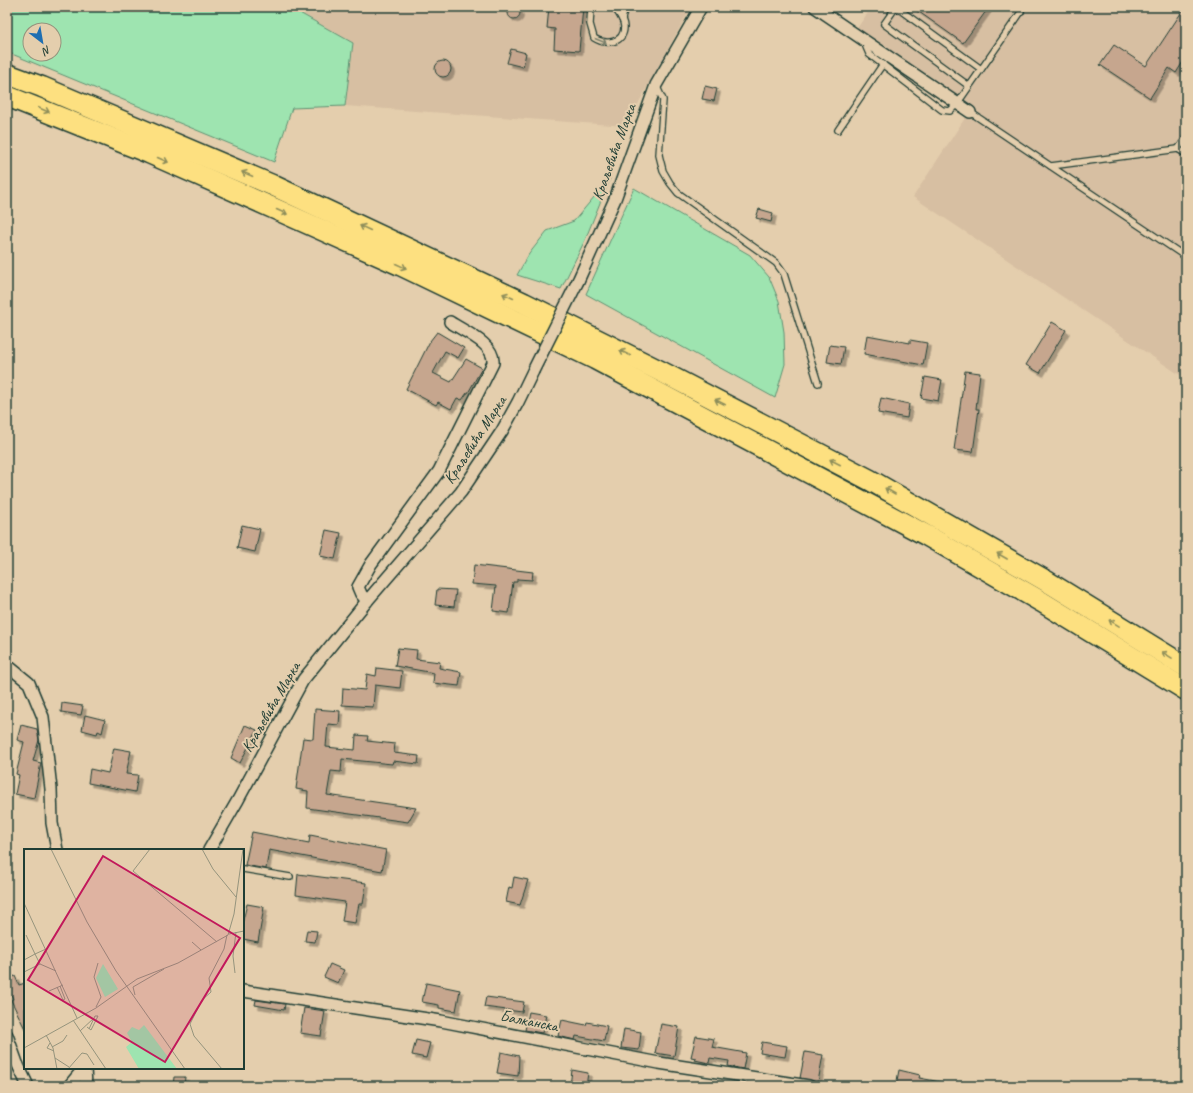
<svg xmlns="http://www.w3.org/2000/svg" width="1193" height="1093" font-family="Caveat,sans-serif">
  <style>
    .built { fill: #d7bfa2 }
    .green { fill: #9ee4b0; stroke: #5e9072; fill-rule: evenodd }
    .building { fill: #c6a68e; stroke: #1f3d34; filter: url(#shadow) }
    .lines { fill: none; stroke-linecap: round; stroke-linejoin: round }
    .lane-casing { stroke: #1f3d34; stroke-width: 8 }
    .street-casing { stroke: #1f3d34; stroke-width: 14 }
    .highway-casing { stroke: #1f3d34; stroke-width: 23 }
    .lane { stroke: #e4cead; stroke-width: 5.5 }
    .street { stroke: #e4cead; stroke-width: 11 }
    .highway { stroke: #fde080; stroke-width: 20 }
    .street-bridge-casing { stroke: #1f3d34; stroke-width: 14; stroke-linecap: butt }
    .street-bridge { stroke: #e4cead; stroke-width: 11 }
    .oneway { stroke: #787e6a }
    .oneway2 { stroke: #8e8e5a }
    .labels { text-anchor: middle; dominant-baseline: central; stroke-width: 4; stroke-linejoin: round; paint-order: stroke }
    .street-label { font-size: 16px; fill: #1f3d34; stroke: #e4cead }
    .inset-road { fill: none; stroke: #95947d; stroke-width: 1 }
    .view { fill: #c2185b; fill-opacity: 0.15; stroke: #c2185b; stroke-width: 2 }
    .inset-edge { fill: none; stroke: #1f3d34; stroke-width: 2 }
  </style>
  <defs>
    <filter id="shadow"><feDropShadow dx="3.5" dy="3.5" stdDeviation="0" flood-color="#0004"/></filter>
  </defs>
  <rect width="100%" height="100%" fill="#e4cead"/>
  <filter id="ink" filterUnits="userSpaceOnUse"><feTurbulence type="fractalNoise" baseFrequency=".025" numOctaves="2"/><feDisplacementMap in="SourceGraphic" scale="8" xChannelSelector="R" yChannelSelector="G"/><feConvolveMatrix kernelMatrix="1 2 1 2 8 2 1 2 1" color-interpolation-filters="sRGB"/></filter>
  <g filter="url(#ink)">
    <!-- built -->
    <g class="built">
      <path d="M289,7h402l-65,119 -281,-20 8,-63z"/>
      <path d="M864,7h322v372l-273,-182 56,-85 -116,-78 16,-23z"/>
    </g>
    <!-- green -->
    <g class="green">
      <path d="M7,7h282l64,36 -8,63 -53,2 -18,54 -267,-110zM30,30h24v24h-24z"/>
      <path d="M610,178l-25,62 -24,49 -44,-14 12,-21 18,-23 27,-10z"/>
      <path d="M634,188l116,67 19,22 10,24 5,31 1,32 -10,34 -189,-104z"/>
    </g>
    <!-- building -->
    <g class="building">
      <path d="M549,7h34l-4,44 -25,-2 1,-20 -8,-1z"/>
      <path d="M912,7h77l-26,36z"/>
      <path d="M1185,7l1,50 -10,16 -7,-5 -19,30 -50,-33 14,-20 32,21z"/>
      <circle cx="514" cy="13" r="6"/>
      <path d="M511,49l15,4 -3,14 -16,-4z"/>
      <circle cx="443" cy="69" r="8"/>
      <path d="M705,86l12,3 -3,12 -12,-2z"/>
      <path d="M759,209l14,4 -2,9 -15,-4z"/>
      <path d="M1052,322l14,8 -26,43 -14,-8z"/>
      <path d="M437,332l27,16 -6,10 -13,-7 -12,22 18,9 15,-23 16,9 -14,25h-1l-5,7 -5,-2 -6,11 -13,-7 -2,3 -30,-16 24,-48z"/>
      <path d="M867,335l43,8v-3l17,3 -4,22 -59,-11z"/>
      <path d="M830,345l14,2 -3,17 -14,-2z"/>
      <path d="M965,371l15,2 -4,36h3l-6,43 -19,-2z"/>
      <path d="M925,377l17,3 -4,21 -17,-3z"/>
      <path d="M881,398l28,6 -2,14 -29,-5z"/>
      <path d="M242,525l18,4 -5,23 -18,-4z"/>
      <path d="M326,530l15,3 -6,26 -15,-3z"/>
      <path d="M474,565l59,7 -1,8 -15,-1v3h-4l-4,31 -16,-2 3,-25 -24,-2z"/>
      <path d="M437,589l19,1 -2,17 -19,-2z"/>
      <path d="M398,648l19,2 -1,9 24,3 -1,6 22,4 -2,14 -26,-3 1,-10 -39,-7z"/>
      <path d="M377,668l25,3 -2,17 -25,-3 -2,22 -31,-2 1,-17 22,2 2,-16 9,2z"/>
      <path d="M62,703l21,3 -2,9 -20,-3z"/>
      <path d="M315,709l25,2 -1,14 -11,-1 -2,23 29,3 1,-15 12,1 -1,5 28,3 -1,9 25,3 -1,8 -25,-3 -1,3 -50,-5 -1,13 -10,-1 -4,24 89,13 -8,14 -101,-14 1,-17 -12,-2 7,-51 10,1z"/>
      <path d="M85,715l20,5 -3,13 -4,-2 -1,3 -15,-4z"/>
      <path d="M21,725l16,4 2,11 -6,21 8,2 -7,35 -19,-4 4,-19 -3,-1 8,-32 -7,-2z"/>
      <path d="M245,725l12,5 -17,33 -9,-5z"/>
      <path d="M114,748l17,3 -5,23 12,1 -3,17 -47,-9 2,-14 18,4z"/>
      <path d="M252,832l57,11 1,-8 76,15 -4,21 -113,-21 -3,19 -21,-4z"/>
      <path d="M298,874l68,9 -3,21h-4l-4,19 -13,-2 3,-19 -49,-7z"/>
      <path d="M514,877l14,3 -8,25 -14,-3 3,-15 3,1z"/>
      <path d="M247,904l17,3 -6,35 -15,-3v-19z"/>
      <path d="M307,930l10,1 -2,11 -10,-1z"/>
      <path d="M330,964l14,6 -6,13 -14,-6z"/>
      <path d="M15,976l4,9 6,-2v46l-14,-29 2,-1 -6,-14v-6z"/>
      <path d="M426,983l34,7 -4,21 -17,-3v-3l-17,-3z"/>
      <path d="M486,997l38,5 -2,10 -38,-5z"/>
      <path d="M256,1000l29,4 -1,6 -29,-5z"/>
      <path d="M304,1008l21,3 -4,25 -21,-3z"/>
      <path d="M529,1012l17,3 -4,18 -17,-3z"/>
      <path d="M562,1020l24,5 1,-3 20,4 -3,15 -28,-5 -1,4 -17,-4z"/>
      <path d="M661,1024l18,3 -5,29 -19,-3z"/>
      <path d="M624,1029l17,3 -2,18 -18,-2z"/>
      <path d="M696,1036l18,3 -2,8 34,6 -3,16 -15,-3 1,-5 -19,-3 -1,5 -14,-3 1,-2 -5,-1z"/>
      <path d="M416,1040l14,3 -4,15 -14,-3z"/>
      <path d="M762,1042l25,4 -2,11 -25,-4z"/>
      <path d="M501,1052l18,4 -1,20 -21,-3z"/>
      <path d="M805,1052l18,3 -5,27 -18,-4z"/>
      <path d="M572,1070l16,3 -2,13h-16z"/>
      <path d="M899,1070l21,5 -1,3 22,4 -1,4h-44z"/>
      <path d="M174,1077h11l-1,9h-11z"/>
    </g>
    <g class="lines">
      <!-- lane casing -->
      <g class="lane-casing">
        <g id="lane">
          <path d="M591,7l-1,17 4,14c11,7 30,6 30,-11 0,-8 -6,-14 -10,-20"/>
          <path d="M622,19l3,-12"/>
          <path d="M867,43l-1,4 3,7 73,56 8,1 7,-7 64,-92"/>
          <path d="M969,86l-85,-62 12,-17 85,62"/>
          <path d="M657,87l6,13 -4,55 4,16 7,12 8,10 98,70 8,11 34,109"/>
          <path d="M970,112l216,145"/>
          <path d="M838,130l45,-66"/>
          <path d="M1178,149l8,-11"/>
          <path d="M1051,166l127,-17 8,5"/>
          <path d="M243,869l47,8"/>
        </g>
      </g>
      <!-- street casing -->
      <g class="street-casing">
        <g id="street">
          <path d="M815,7l155,105"/>
          <path d="M578,281l37,-82 41,-114 45,-78"/>
          <path d="M367,601l-6,-7 -3,-7 13,-23 68,-93 54,-108c2,-19 -28,-31 -43,-41"/>
          <path d="M7,665l22,18 14,34 8,72 1,34 5,27"/>
          <path d="M209,850l29,-50 65,-120 64,-79 94,-109 41,-61 16,-29 15,-31"/>
          <path d="M243,991l198,30 218,42 150,23"/>
          <path d="M7,1035l10,28 11,23"/>
          <path d="M85,1068l1,18"/>
          <path d="M69,1086l15,-18"/>
        </g>
      </g>
      <!-- highway casing -->
      <g class="highway-casing">
        <g id="highway">
          <path d="M7,74l35,13 230,98 252,118 136,68 210,109 178,102 138,85"/>
          <path d="M7,96l142,57 124,55 127,57 195,94 331,176 116,67 144,88"/>
        </g>
      </g>
      <!-- lane -->
      <use href="#lane" class="lane"/>
      <!-- street -->
      <use href="#street" class="street"/>
      <!-- highway -->
      <use href="#highway" class="highway"/>
      <!-- street-bridge casing -->
      <g class="street-bridge-casing">
        <path id="street-bridge" d="M533,371l45,-90"/>
      </g>
      <!-- street-bridge -->
      <use href="#street-bridge" class="street-bridge"/>
    </g>
    <!-- one-way arrows -->
    <defs><path id="oneway-shaft" d="M-6 0H5M1.5-3L5.5 0L1.5 3" fill="none" stroke-width="1.6" stroke-linecap="round" stroke-linejoin="round"/></defs>
    <use class="oneway" href="#oneway-shaft" transform="translate(601 41) rotate(22)"/>
    <g class="oneway2">
      <use href="#oneway-shaft" transform="translate(44 110) rotate(23)"/>
      <use href="#oneway-shaft" transform="translate(163 160) rotate(24)"/>
      <use href="#oneway-shaft" transform="translate(247 174) rotate(-157)"/>
      <use href="#oneway-shaft" transform="translate(282 212) rotate(24)"/>
      <use href="#oneway-shaft" transform="translate(365 228) rotate(-155)"/>
      <use href="#oneway-shaft" transform="translate(401 266) rotate(25)"/>
      <use href="#oneway-shaft" transform="translate(508 296) rotate(-155)"/>
      <use href="#oneway-shaft" transform="translate(625 353) rotate(-154)"/>
      <use href="#oneway-shaft" transform="translate(720 402) rotate(-153)"/>
      <use href="#oneway-shaft" transform="translate(835 462) rotate(-153)"/>
      <use href="#oneway-shaft" transform="translate(890 491) rotate(-150)"/>
      <use href="#oneway-shaft" transform="translate(1002 556) rotate(-150)"/>
      <use href="#oneway-shaft" transform="translate(1114 623) rotate(-149)"/>
      <use href="#oneway-shaft" transform="translate(1167 655) rotate(-148)"/>
    </g>
  </g>
  <g class="labels">
    <!-- street labels -->
    <g class="street-label">
      <text transform="translate(614 152) rotate(-70)">Краљевића Марка</text>
      <text transform="translate(475 440) rotate(-57)">Краљевића Марка</text>
      <text transform="translate(271 707) rotate(-60)">Краљевића Марка</text>
      <text transform="translate(529 1021) rotate(11)">Балканска</text>
    </g>
  </g>
  <!-- overview -->
  <g transform="translate(24 849)">
    <rect width="220" height="220" fill="#e4cead"/>
    <path d="M79,115l15,25 -13,8 -9,-19zM120,176l33,44h-38l-13,-22 6,-5 -5,-9 5,-6 7,3z" fill="#9ee4b0"/>
    <path class="inset-road" d="M27,0l36,73 29,49 69,98M126,0l-17,22 84,71M178,0l11,20 23,28M0,54l53,115M205,85l15,-3M168,93l9,8M22,100l-11,5 5,10 16,7M0,111l11,-6 -9,-19M0,123l16,-8M211,124l-2,-17 3,-24M33,138l6,13 2,-1 -5,-13M25,142l14,-6M111,146l-2,-8 31,-18M72,158l5,-10 -7,-20 4,-14M49,171l33,49M63,178l4,3 7,-14h-3l-6,13M56,182l14,-13M22,186l7,13 4,21M26,194l-3,5 7,3M28,198l11,-6 4,-6M0,199l72,-40 41,-29 41,-16 50,-28 6,-21 9,-65M31,209l14,9M44,220l14,-16 5,1 7,11M198,220l-28,-33 -4,-12 12,-24 9,-8 -2,-14 15,-29 3,-14"/>
    <path class="view" d="M79,7l137,82 -75,124 -137,-82z"/>
    <rect width="220" height="220" class="inset-edge"/>
  </g>
  <!-- margin -->
  <rect width="1193" height="1093" fill="none" stroke="#e4cead" stroke-width="24"/>
  <rect x="12" y="12" width="1169" height="1069" fill="none" stroke="#1f3d34" stroke-width="1.5" filter="url(#ink)"/>
  <!-- north arrow -->
  <g transform="translate(42 42) rotate(149)"><circle r="19" fill="#e4cead" stroke="#95947d"/>
  <path d="M0-3L7 15L0 10L-7 15Z" fill="#1f6fb2"/>
  <text y="-6" font-size="11" font-weight="bold" text-anchor="middle" fill="#1f3d34">N</text>
  </g>
</svg>
